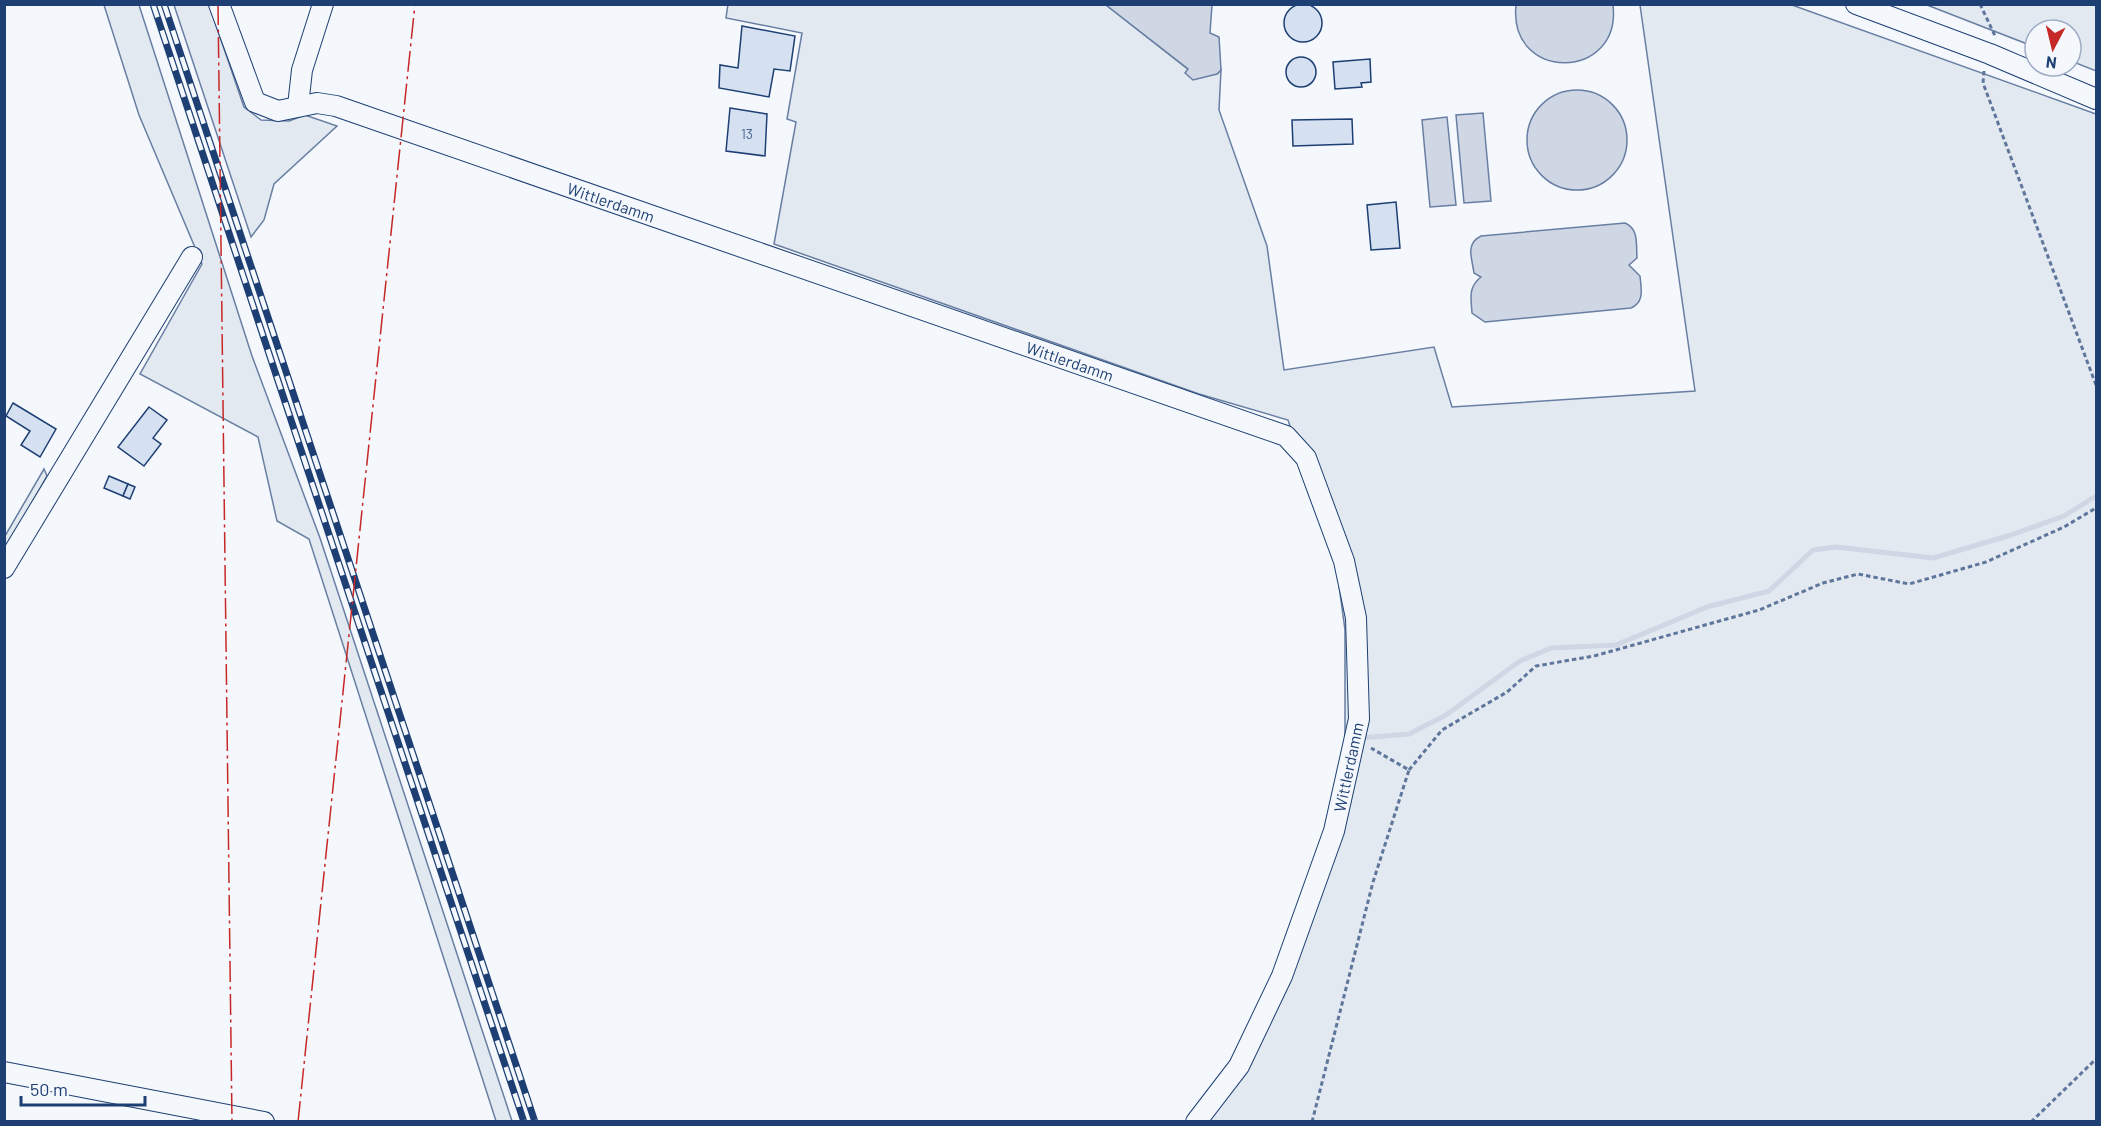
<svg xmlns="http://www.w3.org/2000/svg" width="2101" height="1126" font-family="Barlow,sans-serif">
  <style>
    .green { fill: #e3e9f0; stroke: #687fa3; stroke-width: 1.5 }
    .water { fill: #cfd7e4; stroke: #687fa3; stroke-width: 1.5 }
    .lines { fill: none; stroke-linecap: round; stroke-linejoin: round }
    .stream { stroke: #cfd7e4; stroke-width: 5 }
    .building { fill: #d5e0f0; stroke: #1d3f73; stroke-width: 1.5 }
    .minor-casing { stroke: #1d3f73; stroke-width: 22 }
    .path { stroke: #5e769c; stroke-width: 3; stroke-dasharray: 4.5 3; stroke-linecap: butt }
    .minor { stroke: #f4f7fb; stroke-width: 20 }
    .rail-casing { stroke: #1d3f73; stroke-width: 7 }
    .rail { stroke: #f4f7fb; stroke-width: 4.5; stroke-dasharray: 14; stroke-linecap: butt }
    .power { stroke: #c62828; stroke-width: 1.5; stroke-dasharray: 21 4.5 3 4.5; stroke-linecap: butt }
    .labels { text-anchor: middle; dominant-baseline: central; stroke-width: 4.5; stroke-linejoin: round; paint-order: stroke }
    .number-label { font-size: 14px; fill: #4b6792 }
    .street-label { font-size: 16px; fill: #1d3f73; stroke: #f4f7fb }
  </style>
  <rect width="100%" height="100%" fill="#f4f7fb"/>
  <!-- green -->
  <g class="green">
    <path d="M728,4l378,1 83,65 28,4 4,-4 -2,40 48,136 17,124 150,-23 18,60 243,-16 -55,-386h152l304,109v1007h-904l17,-18 64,-115 72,-217v-141l-10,-74 -47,-136 -89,-26 -425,-150 22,-122 -9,-3 15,-86 -76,-15z"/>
    <path d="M104,5h35l113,351 68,182 192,583h-16l-187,-582 -32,-18 -19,-84 -118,-63 62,-110 -63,-149z"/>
    <path d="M174,5h35l35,102 17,13 28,1 16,-6 32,11 -63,58 -10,36 -13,17z"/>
    <path d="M1927,5h169v66l-25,-10v-31h-36v17z"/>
    <path d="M44,469l3,7 -42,74v-14z"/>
  </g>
  <!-- water -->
  <g class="water">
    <path d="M1106,5h106l-2,28 9,4 2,33 -4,4 -24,6 -8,-7 3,-4z"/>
    <path d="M1516,5h97c9,76 -105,78 -97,0z"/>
    <circle cx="1577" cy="140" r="50"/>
    <path d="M1483,113l8,88 -27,2 -8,-88z"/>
    <path d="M1447,117l9,88 -26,2 -8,-87z"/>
    <path d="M1625,223c14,6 11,21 12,35l-8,7 11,11c1,12 5,26 -9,32l-146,14 -13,-9c-1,-15 -4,-26 9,-36l-7,-4c-2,-15 -9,-29 7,-37z"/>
  </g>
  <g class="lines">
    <!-- stream -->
    <path class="stream" d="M1360,738l49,-4 37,-19 74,-54 31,-13 65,-3 91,-38 62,-16 44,-41 23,-3 97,11 78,-23 53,-19 32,-20"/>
  </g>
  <!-- building -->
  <g class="building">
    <circle cx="1303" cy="23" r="19"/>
    <path d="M742,26l53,10 -5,35 -16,-2 -5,28 -50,-9 1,-23 18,3z"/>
    <circle cx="1301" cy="72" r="15"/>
    <path d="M1370,59l1,23 -10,1 1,4 -27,2 -2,-27z"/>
    <path d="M730,108l37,6 -2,42 -39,-5z"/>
    <path d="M1352,119l1,25 -60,2 -1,-26z"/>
    <path d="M1396,202l4,46 -29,2 -4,-45z"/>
    <path d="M13,403l43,26 -16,28 -19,-12 9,-14 -24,-15z"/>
    <path d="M149,407l18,13 -14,18 8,6 -17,22 -26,-19z"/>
    <path d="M109,476l19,8 -5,12 -19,-8z"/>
    <path d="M128,484l7,3 -5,12 -7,-3z"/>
  </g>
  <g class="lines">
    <!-- minor casing -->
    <g class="minor-casing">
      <g id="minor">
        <path d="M219,4l36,98 23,9 39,-8 19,3 950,330 20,22 38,103 12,57 3,101 -25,112 -52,145 -43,90 -43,56"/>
        <path d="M1856,4l134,50 106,45"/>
        <path d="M298,106l4,-36 21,-66"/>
        <path d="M4,568l188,-311"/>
        <path d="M4,1072l260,50"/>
      </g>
    </g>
    <!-- path -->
    <g class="path">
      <path d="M1980,4l16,34"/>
      <path d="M1984,71l-1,12 113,302"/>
      <path d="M1409,770l33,-40 65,-38 29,-26 58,-10 165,-46 64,-27 35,-9 51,10 77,-22 78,-35 32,-19"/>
      <path d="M1312,1122l61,-240 36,-112 -38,-22"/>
      <path d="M2031,1122l65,-63"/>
    </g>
    <!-- minor -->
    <use href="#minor" class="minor"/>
    <!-- rail casing -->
    <g class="rail-casing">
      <g id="rail">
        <path d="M153,4l371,1118"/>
        <path d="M164,4l371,1118"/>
      </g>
    </g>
    <!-- rail -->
    <use href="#rail" class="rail"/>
    <!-- power -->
    <g class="power">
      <path d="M218,4l14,1118"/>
      <path d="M298,1122l117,-1118"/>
    </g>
  </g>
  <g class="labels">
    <!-- number labels -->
    <g class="number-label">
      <text x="747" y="133">13</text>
    </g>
    <!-- street labels -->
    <g class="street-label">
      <text transform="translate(611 202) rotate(19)">Wittlerdamm</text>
      <text transform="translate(1070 361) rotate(19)">Wittlerdamm</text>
      <text transform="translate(1348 767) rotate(-78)">Wittlerdamm</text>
    </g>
  </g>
  <!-- border -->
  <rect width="2101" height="1126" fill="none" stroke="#1d3f73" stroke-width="12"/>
  <!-- north arrow -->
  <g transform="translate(2053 48) rotate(187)"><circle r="28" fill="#f4f7fb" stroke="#9eadc5" stroke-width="1.5"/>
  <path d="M0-4.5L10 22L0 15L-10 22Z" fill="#c62828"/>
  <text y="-9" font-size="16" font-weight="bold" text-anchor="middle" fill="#1d3f73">N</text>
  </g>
  <!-- scale -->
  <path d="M21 1096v9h124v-9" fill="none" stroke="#1d3f73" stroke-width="3"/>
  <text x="30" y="1096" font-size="18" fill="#1d3f73" stroke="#f4f7fb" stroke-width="4.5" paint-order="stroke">50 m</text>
</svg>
